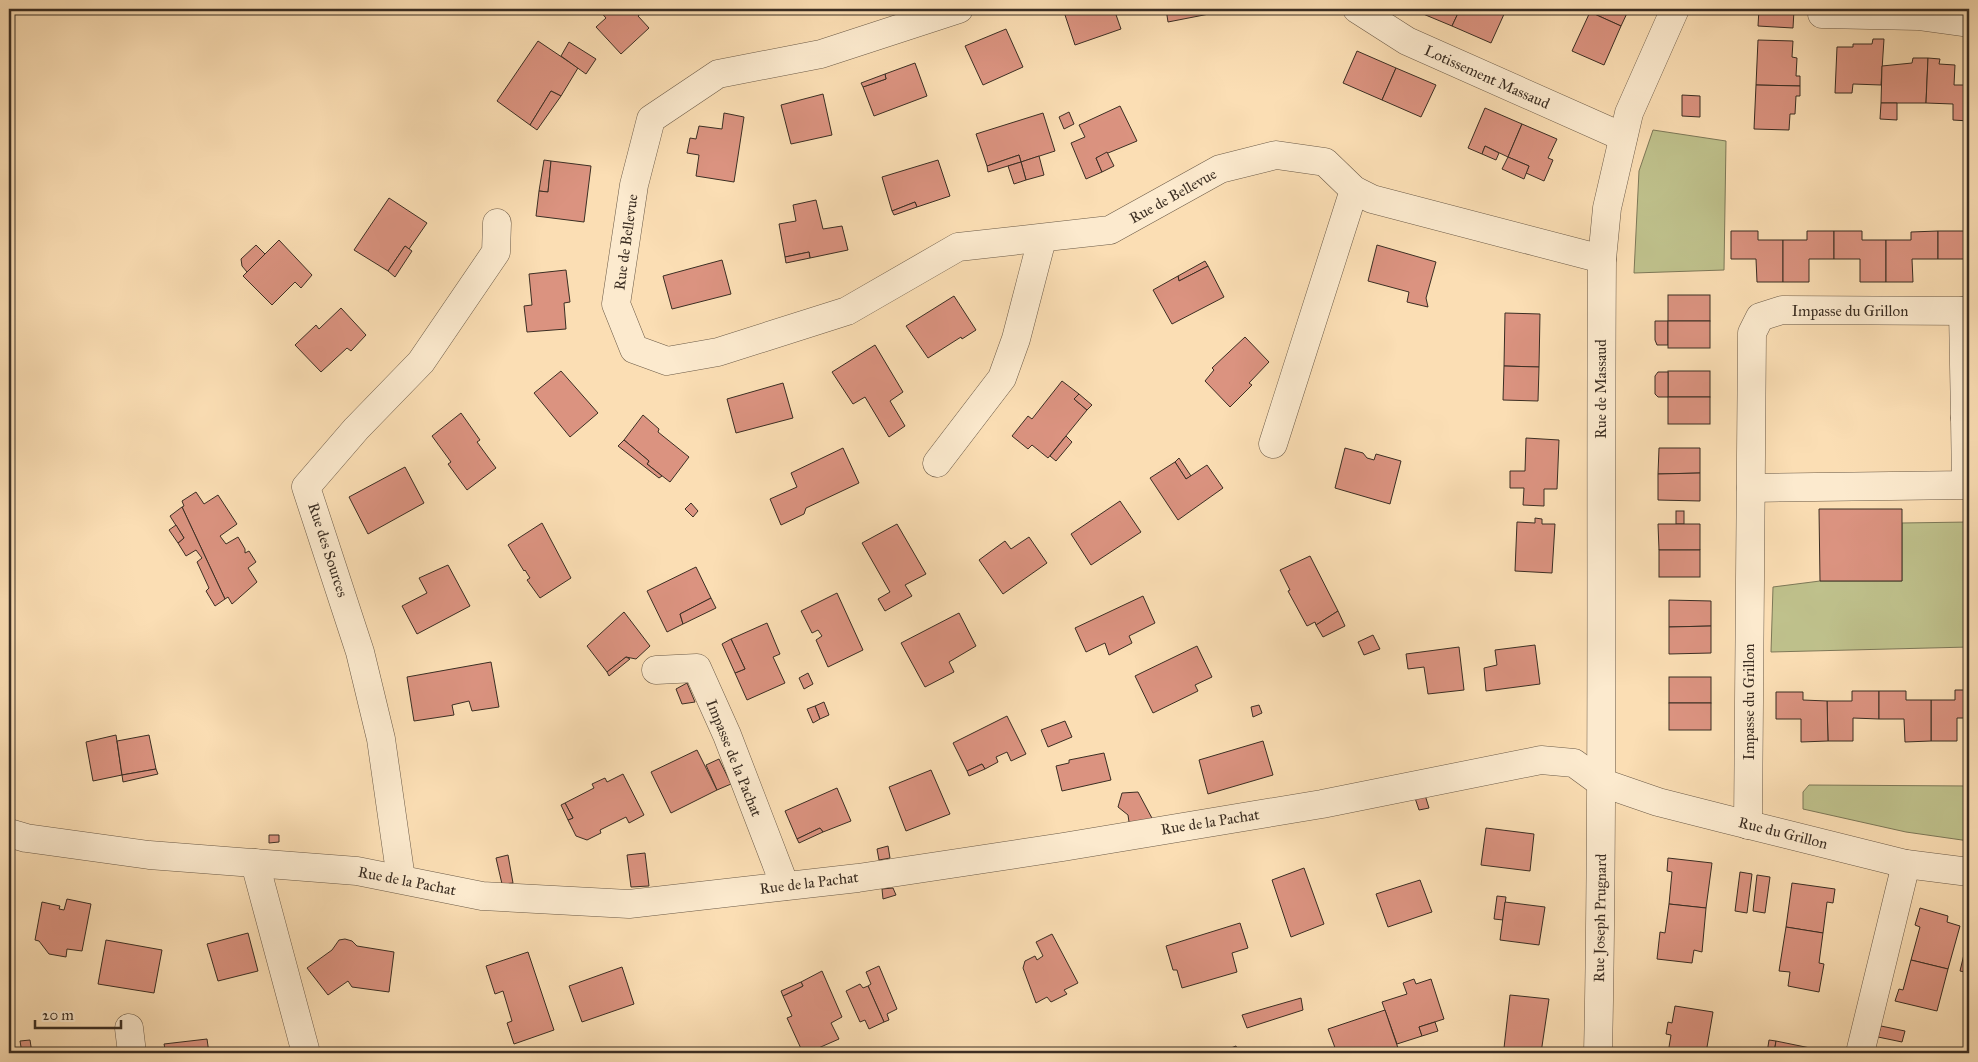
<svg xmlns="http://www.w3.org/2000/svg" width="1978" height="1062" font-family="'IM FELL Great Primer',serif">
  <style>
    .green { fill: #bfc18c; stroke: #7d7858 }
    .building { fill: #db9380; stroke: #3b2e23 }
    .lines { fill: none; stroke-linecap: round; stroke-linejoin: round }
    .minor-casing { stroke: #6b5a47; stroke-width: 29 }
    .minor { stroke: #fceace; stroke-width: 28 }
    .labels { text-anchor: middle; dominant-baseline: central; stroke-width: 5; stroke-linejoin: round; paint-order: stroke }
    .street-label { font-size: 15px; fill: #3b2e23; stroke: #fceace }
  </style>
  <rect width="100%" height="100%" fill="#fbdeb4"/>
  <filter id="stains"><feTurbulence type="fractalNoise" baseFrequency=".004" numOctaves="4"/><feColorMatrix values="0 0 0 0 .2 0 0 0 0 .09 0 0 0 0 .02 0 0 0 .5 -.17"/></filter>
  <radialGradient id="worn" r=".72"><stop offset=".6" stop-color="#630" stop-opacity="0"/><stop offset="1" stop-color="#630" stop-opacity=".3"/></radialGradient>
  <!-- green -->
  <g class="green">
    <path d="M1653,130l73,11 -2,129 -90,3 5,-102z"/>
    <path d="M1969,522v125l-198,5 2,-65 47,-6h82v-58z"/>
    <path d="M1809,785l160,1v55l-63,-9 -103,-23v-17z"/>
  </g>
  <!-- building -->
  <g class="building">
    <path d="M598,9h48l-8,7 11,12 -28,26 -25,-27 10,-9z"/>
    <path d="M1074,9h40l7,20 -46,16 -11,-33z"/>
    <path d="M1166,9h42l1,5 -41,8z"/>
    <path d="M1417,9h43l-8,17 -36,-15z"/>
    <path d="M1460,9h39l6,3 -14,31 -39,-17z"/>
    <path d="M1591,9h38l-8,17 -31,-14z"/>
    <path d="M1759,9h40l-5,1 -1,18 -35,-2z"/>
    <path d="M1590,12l31,14 -17,39 -32,-14z"/>
    <path d="M1006,29l17,38 -40,18 -18,-39z"/>
    <path d="M1873,39h11l-3,46 -28,-1 -1,9h-17l2,-46h16v-3h19z"/>
    <path d="M1758,40l35,1 -1,16 5,1 -1,18h4v10l-44,-1z"/>
    <path d="M538,41l40,27 -17,28 -10,-5 -21,34 -33,-24z"/>
    <path d="M569,42l27,17 -10,15 -25,-18z"/>
    <path d="M1357,51l39,17 -14,32 -39,-17z"/>
    <path d="M1913,58h15l-2,45h-45l1,-37 30,-3z"/>
    <path d="M1928,58l12,1 -1,5 16,1 -1,20h15v36l-16,-1v-16l-27,-1z"/>
    <path d="M915,63l12,33 -53,20 -11,-29 23,-8 -1,-5z"/>
    <path d="M1396,68l40,17 -15,32 -39,-17z"/>
    <path d="M885,74l1,5 -23,8 -2,-4z"/>
    <path d="M1756,85l44,1v10h-4l-1,18h-5l-1,16 -35,-1z"/>
    <path d="M551,91l10,5 -24,34 -7,-5z"/>
    <path d="M823,94l9,41 -41,9 -10,-39z"/>
    <path d="M1682,95l18,1v21l-18,-1z"/>
    <path d="M1881,103h16v17l-17,-1z"/>
    <path d="M1120,106l17,35 -41,17 6,14 -16,7 -15,-36 14,-6 -6,-12z"/>
    <path d="M1485,108l37,16 -14,33 -23,-11 -3,8 -14,-6z"/>
    <path d="M1069,112l5,12 -10,5 -5,-12z"/>
    <path d="M724,113l20,4 -10,65 -38,-6 3,-21 -12,-2 3,-15 6,1 3,-13 23,3z"/>
    <path d="M1043,113l12,38 -34,11 -2,-7 -32,11 -11,-32z"/>
    <path d="M1522,124l35,15 -9,19 5,2 -9,21 -18,-8 3,-7 -21,-9z"/>
    <path d="M1485,146l14,7 -3,7 -14,-6z"/>
    <path d="M1107,152l7,14 -12,6 -6,-14z"/>
    <path d="M1019,155l2,7 -33,10 -1,-6z"/>
    <path d="M1039,156l5,19 -18,5 -5,-18z"/>
    <path d="M1508,157l21,9 -5,13 -22,-10z"/>
    <path d="M544,160l7,1 -3,31 -9,-1z"/>
    <path d="M938,160l12,36 -33,11 -2,-5 -23,9 -10,-34z"/>
    <path d="M551,161l40,5 -7,56 -48,-6 3,-25 9,1z"/>
    <path d="M1021,162l5,18 -12,4 -6,-18z"/>
    <path d="M389,198l38,25 -18,26 -4,-3 -17,25 -34,-21z"/>
    <path d="M816,200l7,29 19,-3 6,24 -38,8 -1,-6 -24,5 -6,-33 17,-3 -3,-16z"/>
    <path d="M915,202l2,5 -23,8 -2,-4z"/>
    <path d="M1731,231h27v9h25v42h-26l-1,-23h-25z"/>
    <path d="M1807,231h27v28h-25v23h-26v-42h24z"/>
    <path d="M1834,231h28v9h24v42h-26v-23h-26z"/>
    <path d="M1938,231v28h-26l1,23h-27v-42h25v-8z"/>
    <path d="M1938,231h28v9h3v42h-5v-23h-26z"/>
    <path d="M279,240l33,35 -11,13 -6,-6 -23,23 -29,-29z"/>
    <path d="M256,245l9,9 -18,18 -5,-6 -1,-7z"/>
    <path d="M1377,245l59,17 -10,36 2,9 -21,-5 2,-10 -41,-11z"/>
    <path d="M405,246l7,5 -17,26 -7,-6z"/>
    <path d="M809,252l1,6 -24,5 -1,-6z"/>
    <path d="M722,260l9,34 -59,15 -9,-33z"/>
    <path d="M1205,261l3,5 -29,15 -1,-5z"/>
    <path d="M1208,266l16,31 -52,27 -19,-34 25,-14 1,5z"/>
    <path d="M566,270l4,32 -6,1 2,26 -39,3 -3,-26 8,-1 -3,-31z"/>
    <rect x="1668" y="295" width="42" height="26"/>
    <path d="M954,296l22,34 -14,9 -1,-2 -33,21 -22,-32z"/>
    <path d="M341,308l25,27 -15,16 -4,-3 -26,24 -26,-27 21,-20 3,4z"/>
    <path d="M1505,313l35,1 -1,53 -35,-1z"/>
    <path d="M1655,321h13v24h-11l-2,-5z"/>
    <rect x="1668" y="321" width="42" height="27"/>
    <path d="M1245,337l24,25 -20,21 3,2 -22,22 -25,-26 9,-11 -2,-2z"/>
    <path d="M875,345l28,47 -13,9 15,25 -16,11 -24,-40 -12,7 -21,-32z"/>
    <path d="M1504,366l35,1 -1,34 -35,-1z"/>
    <path d="M561,371l37,42 -28,24 -36,-44z"/>
    <rect x="1668" y="371" width="42" height="26"/>
    <path d="M1658,372h10v25h-10l-3,-3v-18z"/>
    <path d="M1062,381l17,13 -5,5 13,11 -39,48 -16,-13 -4,4 -16,-13 16,-20 4,3z"/>
    <path d="M783,383l10,35 -57,15 -9,-34z"/>
    <path d="M1079,394l13,11 -5,5 -13,-11z"/>
    <rect x="1668" y="397" width="42" height="27"/>
    <path d="M461,413l19,27 -3,2 19,26 -29,22 -19,-26 3,-2 -19,-26z"/>
    <path d="M643,415l16,14 -1,3 31,25 -19,25 -23,-18 2,-3 -25,-21z"/>
    <path d="M1066,436l6,6 -16,19 -6,-5z"/>
    <path d="M1526,438l33,2 -2,49h-13v17l-21,-1 1,-17h-14v-17h15z"/>
    <path d="M624,440l25,21 -2,3 15,12 -3,2 -41,-32z"/>
    <path d="M843,448l16,35 -53,25 -2,6 -23,11 -11,-26 27,-12 -6,-14z"/>
    <path d="M1345,448l18,5 4,5 7,2 2,-6 25,7 -11,43 -55,-16z"/>
    <path d="M1659,448h41v25l-42,1z"/>
    <path d="M1179,458l12,18 -5,3 -11,-17z"/>
    <path d="M1175,462l11,17 21,-14 16,23 -45,32 -28,-42z"/>
    <path d="M405,467l19,36 -56,31 -19,-37z"/>
    <path d="M1700,473v28l-42,-1v-26z"/>
    <path d="M196,492l8,12 14,-9 19,29 -17,12 6,8 12,-7 7,12v4l4,-2 7,11 -8,6 9,14 -25,22 -4,-7 -3,2 -43,-92 2,-1 -2,-5z"/>
    <path d="M1120,501l21,31 -50,33 -20,-31z"/>
    <path d="M691,503l7,8 -5,6 -8,-8z"/>
    <path d="M182,507l43,92 -10,7 -9,-15 3,-3 -12,-26 5,-4 -6,-8 -10,6 -8,-13 6,-5 -14,-22z"/>
    <path d="M1819,509h83v72h-82z"/>
    <rect x="1676" y="511" width="8" height="13"/>
    <path d="M1535,518l7,1v5h13l-3,49 -37,-2 2,-49 18,1z"/>
    <path d="M542,523l29,55 -31,20 -13,-18 3,-2 -5,-8 -1,1 -16,-26z"/>
    <path d="M897,524l29,50 -21,11 7,11 -27,15 -7,-12 12,-7 -28,-49z"/>
    <path d="M1658,524h42v26h-41z"/>
    <path d="M176,525l8,13 -6,5 -9,-13z"/>
    <path d="M1029,537l18,26 -44,31 -24,-34 26,-19 6,8z"/>
    <rect x="1659" y="550" width="41" height="27"/>
    <path d="M1310,556l28,55 -22,14 -1,-3 -8,4 -19,-35 2,-1 -10,-20z"/>
    <path d="M448,565l22,41 -53,28 -15,-28 25,-13 -8,-15z"/>
    <path d="M696,567l15,31 -31,16 3,10 -16,8 -20,-41z"/>
    <path d="M837,593l26,57 -35,17 -12,-27 6,-4 -4,-6 -6,3 -11,-22z"/>
    <path d="M1143,596l12,27 -26,13 3,7 -23,12 -4,-12 -19,9 -11,-24z"/>
    <path d="M711,598l5,10 -33,16 -3,-10z"/>
    <path d="M1669,600l42,1v25l-42,1z"/>
    <path d="M1338,611l7,15 -22,11 -7,-12z"/>
    <path d="M624,612l26,34 -14,13 -10,-2 -19,15 -20,-26z"/>
    <path d="M959,613l17,33 -27,16 5,10 -29,15 -24,-44z"/>
    <path d="M767,623l13,31 -7,3 12,26 -38,17 -12,-27 10,-4 -14,-30z"/>
    <path d="M1711,626v27l-42,1v-27z"/>
    <path d="M1373,635l7,14 -16,6 -6,-13z"/>
    <path d="M731,639l14,30 -10,4 -13,-29z"/>
    <path d="M1535,645l5,39 -54,7 -2,-23 13,-3 -2,-15z"/>
    <path d="M1197,646l15,31 -17,8 3,6 -45,22 -18,-37z"/>
    <path d="M1459,647l5,43 -36,4 -4,-27 -16,2 -2,-15z"/>
    <path d="M626,657l4,2 -21,17 -2,-4z"/>
    <path d="M491,662l8,45 -27,4 -3,-10 -17,4 2,10 -40,6 -7,-44z"/>
    <path d="M808,673l5,11 -9,5 -5,-11z"/>
    <rect x="1669" y="677" width="42" height="26"/>
    <path d="M687,683l8,19 -13,2 -6,-15z"/>
    <path d="M1955,690h14v28h-12v23h-26v-41h24z"/>
    <path d="M1852,691h27v28l-26,-1v23h-25l-1,-40h25z"/>
    <path d="M1879,691h27v9h25v41l-26,1 -1,-23h-25z"/>
    <path d="M1776,692h27v8l24,1 1,40 -27,1v-23h-25z"/>
    <path d="M824,702l5,13 -9,4 -5,-13z"/>
    <rect x="1669" y="703" width="42" height="27"/>
    <path d="M1259,705l3,8 -9,4 -2,-10z"/>
    <path d="M815,706l5,13 -7,4 -6,-14z"/>
    <path d="M1007,716l19,38 -15,7 -4,-9 -11,5 2,5 -13,7 -3,-5 -15,7 -14,-28z"/>
    <path d="M1065,721l7,16 -24,10 -7,-17z"/>
    <path d="M116,735l6,40 -29,6 -7,-39z"/>
    <path d="M149,735l7,34 -34,6 -5,-34z"/>
    <path d="M1263,741l10,34 -65,19 -9,-34z"/>
    <path d="M697,750l20,40 -46,23 -20,-41z"/>
    <path d="M1104,753l7,27 -49,11 -6,-25 13,-3v-3z"/>
    <path d="M719,759l12,25 -14,6 -11,-25z"/>
    <path d="M982,764l3,5 -16,7 -2,-5z"/>
    <path d="M156,769l2,5 -35,8 -1,-7z"/>
    <path d="M931,770l19,44 -44,17 -17,-44z"/>
    <path d="M623,774l21,41 -15,8 -3,-6 -26,13 1,3 -14,7 -11,-4 -8,-16 5,-2 -8,-15 29,-15 -2,-4 13,-6 2,4z"/>
    <path d="M837,788l14,33 -28,11 -3,-4 -23,11 -12,-28z"/>
    <path d="M1138,792l15,28 -24,2 -1,-7 -10,-8 4,-14z"/>
    <path d="M1425,795l4,13 -10,2 -4,-12z"/>
    <path d="M565,803l8,15 -5,2 -7,-15z"/>
    <path d="M820,828l3,4 -24,11 -2,-4z"/>
    <path d="M1486,828l48,6 -4,37 -49,-6z"/>
    <path d="M269,835h10v7l-10,1z"/>
    <path d="M888,846l2,12 -11,2 -2,-11z"/>
    <path d="M645,853l4,33 -18,1 -4,-32z"/>
    <path d="M508,855l5,28 -11,1 -6,-26z"/>
    <path d="M1668,858l44,5 -6,45 -37,-4 3,-32 -5,-1z"/>
    <path d="M1304,868l20,56 -33,13 -19,-57z"/>
    <path d="M1740,872l12,2 -5,39 -12,-2z"/>
    <path d="M1757,875l13,2 -5,36 -12,-2z"/>
    <path d="M1420,880l12,32 -44,15 -12,-33z"/>
    <path d="M1792,883l43,6 -2,14 -6,-1 -4,31 -37,-6z"/>
    <path d="M893,888l3,7 -13,4 -1,-10z"/>
    <path d="M1497,896l9,1 -3,23 -9,-1z"/>
    <path d="M67,899l24,5 -9,47 -15,-2 -1,8 -17,-3 -10,-13 -4,-1 7,-38 18,4 -1,3 5,1z"/>
    <path d="M1505,902l40,5 -6,38 -39,-5z"/>
    <path d="M1669,904l37,4 -4,44 -8,-2 -2,13 -35,-4 3,-27 5,1z"/>
    <path d="M1920,908l28,8 -1,6 13,4 -12,43 -37,-9 9,-33 -5,-2z"/>
    <path d="M1240,923l8,25 -16,5 5,19 -55,16 -5,-18h-4l-7,-24z"/>
    <path d="M1786,927l37,6 -4,30 5,1 -5,28 -31,-6 2,-14 -11,-1z"/>
    <path d="M248,933l10,38 -40,10 -11,-37z"/>
    <path d="M1052,934l26,49 -14,7 3,4 -16,8 -4,-5 -11,6 -13,-35 2,-7 10,-5 2,4 6,-4 -7,-14z"/>
    <path d="M345,939l7,2 5,5 37,6 -5,40 -37,-5 -4,-6 -20,14 -21,-27 25,-18 7,-10z"/>
    <path d="M106,940l56,10 -8,43 -56,-9z"/>
    <path d="M1965,950l4,1v22l-9,-2z"/>
    <path d="M528,952l26,78 -40,14 -7,-21 5,-2 -9,-30 -8,3 -9,-28z"/>
    <path d="M1911,960l37,9 -11,42 -42,-10 4,-12 4,1z"/>
    <path d="M879,966l18,43 -10,5 2,6 -5,2 -16,-36 3,-2 -5,-12z"/>
    <path d="M622,967l12,37 -52,18 -13,-36z"/>
    <path d="M822,971l20,46 -11,6 8,16 -32,14h-4l-16,-35 5,-2 -9,-20 20,-10 -2,-4z"/>
    <path d="M1414,979l2,5 15,-5 13,40 -25,8 3,9 -25,8 -15,-42 25,-8 -4,-11z"/>
    <path d="M801,982l2,4 -20,10 -2,-5z"/>
    <path d="M860,984l3,4 5,-2 16,36 -15,7 -4,-9 -5,2 -14,-31z"/>
    <path d="M1510,995l39,4 -8,54 -37,-5z"/>
    <path d="M1301,998l2,12 -56,18 -5,-13z"/>
    <path d="M1675,1006l38,6 -7,41h-38l3,-18 -5,-1 2,-12 4,1z"/>
    <path d="M1385,1010l13,38 -17,5h-44l-9,-24z"/>
    <path d="M1435,1022l3,9 -16,5 -3,-9z"/>
    <path d="M1881,1026l24,5 -3,11 -24,-5z"/>
    <path d="M207,1039l2,14h-43l-2,-9z"/>
    <path d="M30,1040l2,13h-10l-2,-12z"/>
    <path d="M1769,1040l7,1 -2,12h-7z"/>
    <path d="M1776,1041l39,8v4h-41z"/>
    <path d="M1236,1046l3,7h-21z"/>
  </g>
  <g class="lines">
    <!-- minor casing -->
    <g class="minor-casing">
      <g id="minor">
        <path d="M959,9l-138,45 -103,20 -67,45 -17,66 -18,119 18,45 33,12 51,-9 129,-41 111,-64 152,-17 110,-61 56,-14 49,7 29,28 18,9 230,60"/>
        <path d="M1357,9l50,32 216,96"/>
        <path d="M1822,14l96,2 51,7"/>
        <path d="M1963,311l2,107"/>
        <path d="M1273,444l81,-254"/>
        <path d="M937,463l65,-85 14,-39 26,-100"/>
        <path d="M1751,488l215,-3 -1,-67h4"/>
        <path d="M656,670l41,-2 30,67 58,151"/>
        <path d="M1748,825l4,-492 8,-16 22,-7 187,1"/>
        <path d="M9,833l17,5 123,17 208,16 125,25 147,8 229,-26 205,-31 259,-43 219,-44 33,3 26,19 58,20 67,17 181,45 63,8"/>
        <path d="M255,863l51,190"/>
        <path d="M401,879l-20,-140 -21,-87 -54,-165 50,-58 65,-67 75,-110 1,-29"/>
        <path d="M129,1028l3,25"/>
        <path d="M1598,1053c6,-265 2,-529 4,-794l5,-51 22,-95 46,-104"/>
        <path d="M1860,1053l46,-189"/>
      </g>
    </g>
    <!-- minor -->
    <use href="#minor" class="minor"/>
  </g>
  <g class="labels">
    <!-- street labels -->
    <g class="street-label">
      <text transform="translate(1487 77) rotate(24)">Lotissement Massaud</text>
      <text transform="translate(1173 196) rotate(-29)">Rue de Bellevue</text>
      <text transform="translate(626 242) rotate(-82)">Rue de Bellevue</text>
      <text x="1850" y="311">Impasse du Grillon</text>
      <text transform="translate(1601 389) rotate(-90)">Rue de Massaud</text>
      <text transform="translate(328 550) rotate(72)">Rue des Sources</text>
      <text transform="translate(1749 702) rotate(-90)">Impasse du Grillon</text>
      <text transform="translate(734 758) rotate(68)">Impasse de la Pachat</text>
      <text transform="translate(1210 822) rotate(-9)">Rue de la Pachat</text>
      <text transform="translate(1783 833) rotate(14)">Rue du Grillon</text>
      <text transform="translate(407 881) rotate(11)">Rue de la Pachat</text>
      <text transform="translate(809 883) rotate(-7)">Rue de la Pachat</text>
      <text transform="translate(1600 918) rotate(-89)">Rue Joseph Prugnard</text>
    </g>
  </g>
  <!-- margin -->
  <rect width="1978" height="1062" fill="none" stroke="#fbdeb4" stroke-width="30"/>
  <rect x="10" y="10" width="1958" height="1042" fill="none" stroke="#3b2e23" stroke-width="2.5"/>
  <rect x="15" y="15" width="1948" height="1032" fill="none" stroke="#3b2e23"/>
  <!-- scale -->
  <path d="M35 1020v8h86v-8" fill="none" stroke="#3b2e23" stroke-width="2.5"/>
  <text x="42" y="1020" font-size="15" fill="#3b2e23" stroke="#fceace" stroke-width="4" paint-order="stroke">20 m</text>
  <rect width="100%" height="100%" filter="url(#stains)"/>
  <rect width="100%" height="100%" fill="url(#worn)"/>
</svg>
